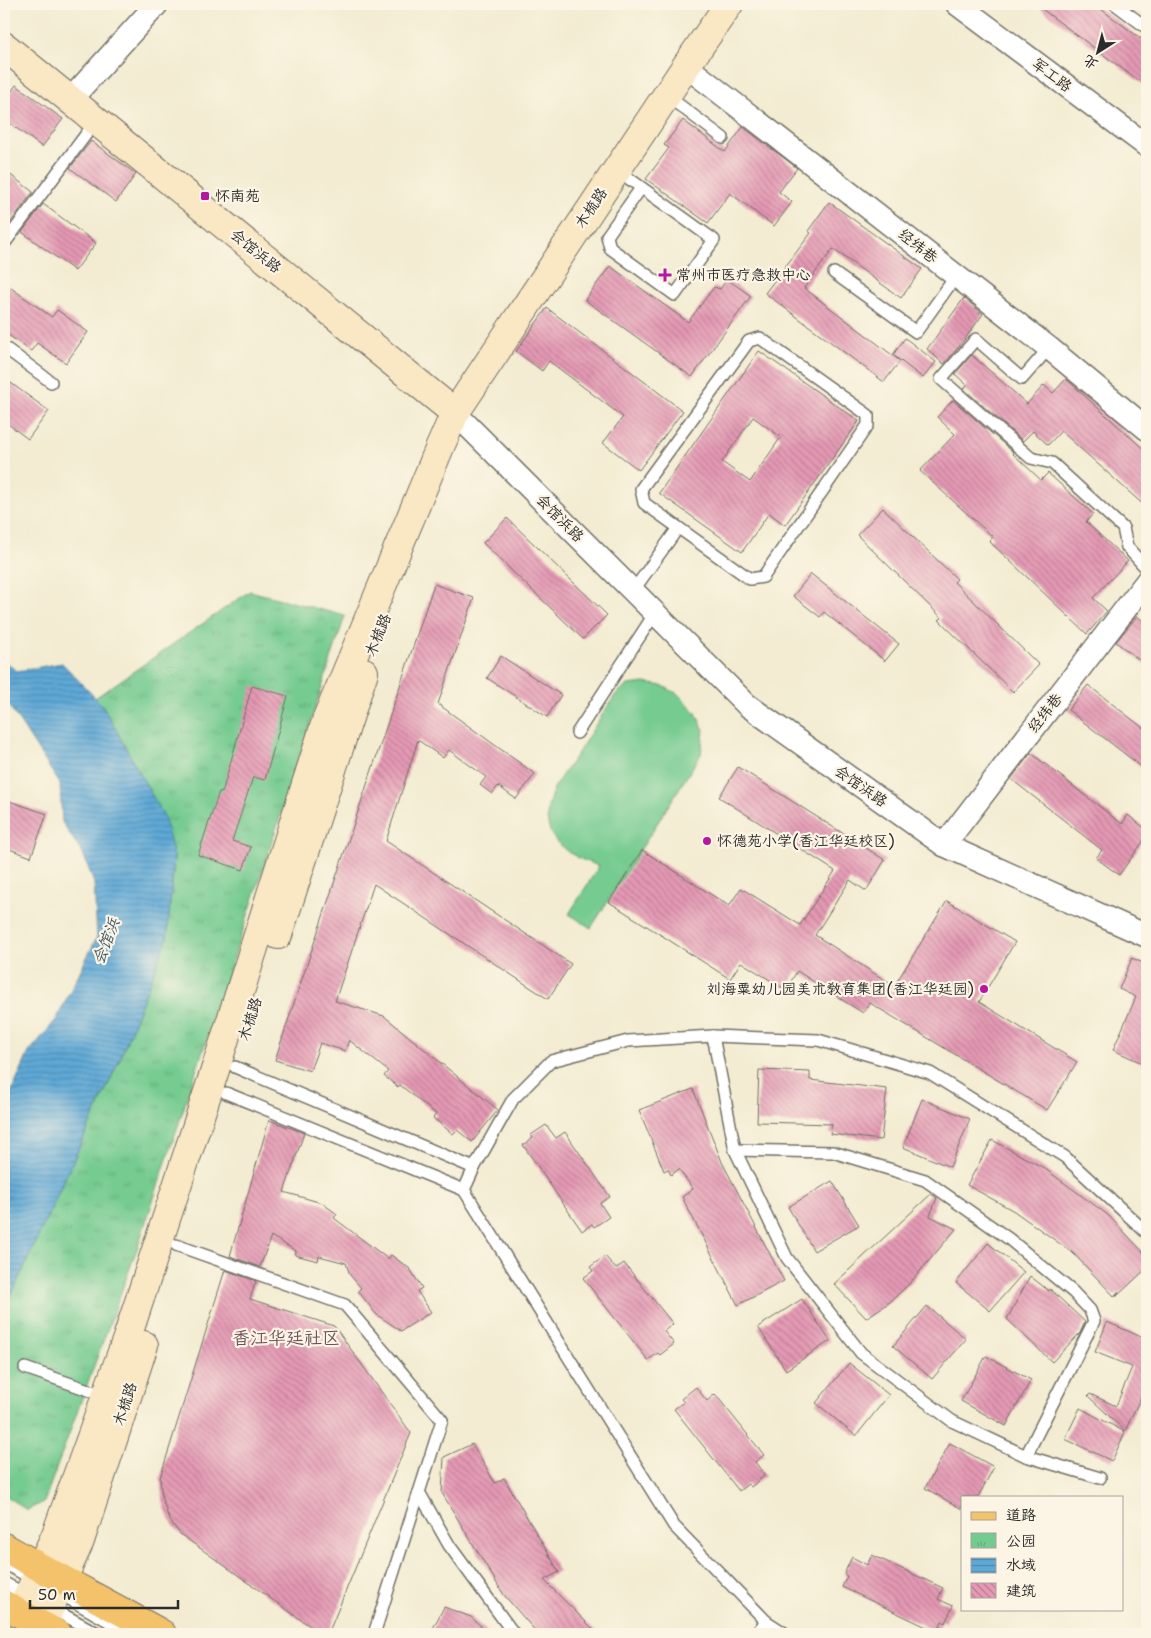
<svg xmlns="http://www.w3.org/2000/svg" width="1151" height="1638" font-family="'Shantell Sans','LXGW WenKai TC',sans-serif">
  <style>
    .park { fill: url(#park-tufts); stroke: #507b5e }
    .pitch { fill: #74cb90; stroke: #507b5e }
    .water { fill: url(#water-rules); stroke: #446a80 }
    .building { fill: url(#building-back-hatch); fill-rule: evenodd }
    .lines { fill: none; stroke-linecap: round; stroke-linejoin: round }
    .lane-casing { stroke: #716f65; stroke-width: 14 }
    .street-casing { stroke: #716f65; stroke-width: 25 }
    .secondary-casing { stroke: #716f65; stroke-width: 30 }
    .primary-casing { stroke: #716f65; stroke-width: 30 }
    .lane { stroke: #fff; stroke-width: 11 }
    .street { stroke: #fff; stroke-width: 22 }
    .secondary { stroke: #fae7c3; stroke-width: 28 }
    .primary { stroke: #f3c26a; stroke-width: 28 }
    .poi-dot { fill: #b5179e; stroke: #fcf5e5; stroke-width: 2 }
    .labels { text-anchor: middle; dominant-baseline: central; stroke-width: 4.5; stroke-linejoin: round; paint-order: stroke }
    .street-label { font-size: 15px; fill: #2b2b2b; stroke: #fcf5e5 }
    .poi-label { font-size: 15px; fill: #2b2b2b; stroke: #fcf5e5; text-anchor: start }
    .water-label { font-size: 16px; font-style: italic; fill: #3d5767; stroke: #fcf5e5 }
    .quarter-label { font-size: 18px; fill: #6c525b; stroke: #fcf5e5 }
  </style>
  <defs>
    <pattern id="park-tufts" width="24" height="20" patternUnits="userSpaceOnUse" patternTransform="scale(1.25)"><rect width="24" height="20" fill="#74cb90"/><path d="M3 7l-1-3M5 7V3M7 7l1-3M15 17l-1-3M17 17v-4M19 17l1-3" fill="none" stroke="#65ae7c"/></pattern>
    <pattern id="water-rules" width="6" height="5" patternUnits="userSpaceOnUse" patternTransform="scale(1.25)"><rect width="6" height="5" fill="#5ea8d6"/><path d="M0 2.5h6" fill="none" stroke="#4e89ae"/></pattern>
    <pattern id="building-back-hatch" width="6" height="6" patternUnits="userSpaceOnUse" patternTransform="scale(1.25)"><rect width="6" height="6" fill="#e599b4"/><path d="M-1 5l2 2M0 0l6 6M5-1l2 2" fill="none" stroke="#ba7d93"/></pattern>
  </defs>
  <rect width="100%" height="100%" fill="#fcf5e5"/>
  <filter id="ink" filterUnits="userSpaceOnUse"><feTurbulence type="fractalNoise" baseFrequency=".02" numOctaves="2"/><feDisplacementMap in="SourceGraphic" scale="10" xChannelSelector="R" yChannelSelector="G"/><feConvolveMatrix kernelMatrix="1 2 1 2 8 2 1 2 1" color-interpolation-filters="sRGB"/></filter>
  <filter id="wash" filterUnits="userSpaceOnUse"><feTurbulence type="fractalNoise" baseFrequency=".0096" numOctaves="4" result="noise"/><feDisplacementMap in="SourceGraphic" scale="20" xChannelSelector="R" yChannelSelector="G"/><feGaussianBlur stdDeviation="1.12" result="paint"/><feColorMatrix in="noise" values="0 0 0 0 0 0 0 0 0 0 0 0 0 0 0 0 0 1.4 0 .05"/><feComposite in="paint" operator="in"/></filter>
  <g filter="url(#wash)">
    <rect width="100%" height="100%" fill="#f3ecd2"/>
    <!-- park -->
    <path class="park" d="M250,591l95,25 -86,266 -121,364 -94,256 -17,8 -23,-15v-184l115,-250 48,-122 7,-82 -71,-151 -8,-8z"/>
    <!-- pitch -->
    <path class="pitch" d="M645,683l18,3 15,8 17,17 9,19 -3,24 -110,174 -22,-14 30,-48c-37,-12 -64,-32 -46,-75 5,-12 15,-24 23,-35 13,-21 26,-41 40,-62l12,-9z"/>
    <!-- water -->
    <path class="water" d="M4,661l13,10 45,-8 41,43 62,113 9,38 -7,82 -48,122 -115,250v-202l25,-57 27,-32 41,-83 -3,-54 -10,-27 -22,-34 -2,-38 -56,-86z"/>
    <g id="blocks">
      <!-- building -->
      <g class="building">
        <path d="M1035,4h59l53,39v44z"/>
        <path d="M16,85l47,34 -21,28 -38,-28v-17z"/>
        <path d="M683,120l42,32 18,-25 54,41 -18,24 13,10 -18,24 -44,-33 -22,30 -62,-44 23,-31 -5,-3z"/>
        <path d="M91,141l45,33 -20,28 -46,-34z"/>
        <path d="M4,170l29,22 -23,31 -6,-5z"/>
        <path d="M829,202l93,67 -21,29 -68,-49 -29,39 96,73 -16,21 -119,-89 46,-60 -3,-2z"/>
        <path d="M43,204l53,39 -21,28 -53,-39z"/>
        <path d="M610,266l78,56 26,-35 6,2 7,-10 24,17 -59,81 -107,-77z"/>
        <path d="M4,283l48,34 5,-7 31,22 -22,31 -29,-20 -6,8 -27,-19z"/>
        <path d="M964,298l19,16 -21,29 -18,21 -17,-15z"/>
        <path d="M547,308l136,103 -44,59 -36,-27 20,-26 -74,-56 -7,10 -26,-20z"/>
        <path d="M905,338l31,24 -13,16 -30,-23z"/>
        <path d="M759,351l100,70 -74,104 -16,-12 -27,39 -83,-59zM753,417l28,20 -31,45 -28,-20z"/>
        <path d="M972,355l55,49 17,-19 9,8 13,-14 81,73v56l-86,-77 -13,14 -15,-14 -10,10 -59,-52 3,-4 -12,-11z"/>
        <path d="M4,378l45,33 -21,28 -24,-18z"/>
        <path d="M953,400l60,52 -1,1 29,27 7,-7 45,41 -7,8 42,39 -35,37 14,13 -20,23 -98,-93 4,-4 -73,-66 35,-37 -18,-17z"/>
        <path d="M883,508l74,71 -3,3 85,83 -26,27 -74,-72 3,-2 -85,-83z"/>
        <path d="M507,518l100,97 -24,24 -100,-96z"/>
        <path d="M811,574l88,70 -14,17 -61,-49 -4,5 -27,-21z"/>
        <path d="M434,584l40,14 -36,106 97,70 -19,25 -18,-13 -6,8 -12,-9 6,-8 -37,-27 -6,8 -25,-18 -32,101 185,123 -23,35 -174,-115 -39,117 49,15 114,94 -26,32 -15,-12 -4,4 -20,-16 3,-4 -36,-29 -2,2 -14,-11 4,-5 -39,-31 -4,11 -25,-8 -10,28 -35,-11z"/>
        <path d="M1137,616l10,8v42l-31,-24z"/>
        <path d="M501,656l60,39 -14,22 -60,-39z"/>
        <path d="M1088,685l59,46v40l-79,-61z"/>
        <path d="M252,686l36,10 -23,84 -12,-3 -21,64 19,6 -8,23 -45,-15 21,-63 3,1z"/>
        <path d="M1031,753l91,71 6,-9 19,15v6l-28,39 -23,-17 6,-8 -91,-71z"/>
        <path d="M738,767l147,93 -19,31 -16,-11 -35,55 79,51 53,-85 68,41 -36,60 98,60 -30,48 -177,-107 -7,10 -66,-42 -11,19 -45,-28 -11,17 -121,-77 33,-52 87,56 12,-18 59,37 35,-54 -116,-74z"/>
        <path d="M4,799l43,15 -16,43 -27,-10z"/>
        <path d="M1132,958l15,7v100l-34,-15 23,-53 -17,-8z"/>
        <path d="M759,1070l51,2v8l77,9 -6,51 -51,-6 2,-10 -75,-2z"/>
        <path d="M693,1089l29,73 62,119 -46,24 -56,-108 11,-8 -14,-20 -8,6 -3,-6 -4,2 -25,-61z"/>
        <path d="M922,1099l48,20 -20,48 -47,-20z"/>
        <path d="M269,1120l35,13 -20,59 38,11 15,11 -3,4 54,41 3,-4 19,14 12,19 -5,3 14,21 -30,19 -25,-17 -18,-23 3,-3 -11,-13 -4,-12 -27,-7 -1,5 -23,-6 1,-4 -25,-15 -11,31 -30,-11z"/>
        <path d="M546,1125l10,13 9,-6 45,65 -10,6 9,14 -15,10 -2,-3 -10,7 -59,-86 10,-7 -2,-3z"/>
        <path d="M992,1140l52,28 64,47 39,41v12l-31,29 3,-6 -5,5 -41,-43 -59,-42 -47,-26z"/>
        <path d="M832,1181l27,44 -45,26 -26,-44z"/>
        <path d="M931,1194l6,4 -7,18 26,13 -46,54 -20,19 -24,16 -32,-34z"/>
        <path d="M988,1243l36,29 -34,39 -34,-28z"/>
        <path d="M605,1256l11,13 8,-6 49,61 -9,7 10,13 -14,11 -2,-2 -10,7 -65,-82 10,-7 -3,-4z"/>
        <path d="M225,1270l31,11 -6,18 84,27 77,107 -83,201h-7l-141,-100 -11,-15 -7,-21 -2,-20z"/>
        <path d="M1030,1276l19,15 1,-2 35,33 -5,11 -28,29 -45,-43z"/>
        <path d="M802,1299l28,42 -44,29 -28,-43z"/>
        <path d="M927,1306l39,33 -34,40 -39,-33z"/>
        <path d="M1107,1322l37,16 3,-8v54l-22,47 -37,-35 2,-2 26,12 16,-39 -37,-15z"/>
        <path d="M986,1356l45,24 -25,46 -45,-25z"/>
        <path d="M849,1363l40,32 -33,41 -40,-33z"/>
        <path d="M696,1387l11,14 8,-7 49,61 -9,7 10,13 -14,12 -3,-3 -9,7 -65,-82 10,-7 -3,-3z"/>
        <path d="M1080,1408l45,24 -13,29 -47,-22z"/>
        <path d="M950,1443l44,24 -16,30h-16v12l-37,-21z"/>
        <path d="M472,1444l23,39 9,-5 55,94 -15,8 54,54h-60l-34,-39 -62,-102 2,-36z"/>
        <path d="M872,1555l71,33 -5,11 15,7 -8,17 -3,-2 -5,11 -95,-45 5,-11 -3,-2 8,-17 15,8z"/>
        <path d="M444,1607l27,10 19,17h-60z"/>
      </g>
    </g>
  </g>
  <g filter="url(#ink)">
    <use href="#blocks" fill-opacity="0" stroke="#716f65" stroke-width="1"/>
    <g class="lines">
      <!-- lane casing -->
      <g class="lane-casing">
        <g id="lane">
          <path d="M1115,4l32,24"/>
          <path d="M666,95l57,43"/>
          <path d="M617,170l97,70 -39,55 -65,-47 -3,-12 34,-48"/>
          <path d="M4,244l92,-123"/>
          <path d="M834,273l82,59 40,-56"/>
          <path d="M760,338l108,77v10l-105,152 -13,2 -106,-76 -3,-14 108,-148z"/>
          <path d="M4,347l47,35"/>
          <path d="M1049,348l-27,31 -46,-40 -35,40 90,79 21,5 71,65 4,19 20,22"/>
          <path d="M633,591l45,-63"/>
          <path d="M577,733l78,-120"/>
          <path d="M713,1036l22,114 52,108 74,95 91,68 74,35 74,22"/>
          <path d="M235,1067l239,101"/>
          <path d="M226,1093l238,97"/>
          <path d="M735,1150l98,2 92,28 84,59 64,53 17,18 4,11 -68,135"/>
          <path d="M176,1245l169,60 97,115 -68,214"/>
          <path d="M25,1368l81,28"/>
          <path d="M419,1492l30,53 65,89"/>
          <path d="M4,1563l32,18"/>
          <path d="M4,1583l25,13"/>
          <path d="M57,1592l74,42"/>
          <path d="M49,1607l50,27"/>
          <path d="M756,1634l10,-13"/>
          <path d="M786,1634l-20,-13 -92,-95 -210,-336 10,-22 39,-69 38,-38 77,-20 85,-5 105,4 112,33 135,84 82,76"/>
        </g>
      </g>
      <!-- street casing -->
      <g class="street-casing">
        <g id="street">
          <path d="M957,4l190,142"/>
          <path d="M686,66l363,282 98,81"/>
          <path d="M70,100l87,-96"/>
          <path d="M455,413l292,292 197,140 203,91"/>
          <path d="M944,845l203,-264"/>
        </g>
      </g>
      <!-- secondary casing -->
      <g class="secondary-casing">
        <g id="secondary">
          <path d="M4,46l451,367"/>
          <path d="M278,935l86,-263"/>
          <path d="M20,1613l36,-79 71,-196 90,-274 109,-343 114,-274 15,-34 231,-347 43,-62"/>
          <path d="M42,1625l38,-84 64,-196"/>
        </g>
      </g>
      <!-- primary casing -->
      <g class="primary-casing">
        <g id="primary">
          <path d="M4,1547c52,30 105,57 158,87"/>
          <path d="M4,1605l54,29"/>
        </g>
      </g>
      <!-- lane -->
      <use href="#lane" class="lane"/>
      <!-- street -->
      <use href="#street" class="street"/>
      <!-- secondary -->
      <use href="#secondary" class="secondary"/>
      <!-- primary -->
      <use href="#primary" class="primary"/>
    </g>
  </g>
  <!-- markers -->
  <g class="poi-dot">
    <rect x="200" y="191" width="10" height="10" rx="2.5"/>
    <path d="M662.5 267.5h5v5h5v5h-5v5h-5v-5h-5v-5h5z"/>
    <circle cx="707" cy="841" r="5"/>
    <circle cx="984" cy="989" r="5"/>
  </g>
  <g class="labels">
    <!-- street labels -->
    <g class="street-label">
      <text transform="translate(1052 75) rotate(37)">军工路</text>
      <text transform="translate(591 208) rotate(-56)">木梳路</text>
      <text transform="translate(918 246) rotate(38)">经纬巷</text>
      <text transform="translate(256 251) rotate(39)">会馆浜路</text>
      <text transform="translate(560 518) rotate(45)">会馆浜路</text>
      <text transform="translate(378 635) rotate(-68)">木梳路</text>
      <text transform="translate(1045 713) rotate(-52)">经纬巷</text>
      <text transform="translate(861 786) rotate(35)">会馆浜路</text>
      <text transform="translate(250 1019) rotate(-72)">木梳路</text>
      <text transform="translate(125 1404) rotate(-72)">木梳路</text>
    </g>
    <!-- poi labels -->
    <g class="poi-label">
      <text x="215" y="196">怀南苑</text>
      <text x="676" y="275">常州市医疗急救中心</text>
      <text x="717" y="841">怀德苑小学(香江华廷校区)</text>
      <text x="974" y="989" text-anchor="end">刘海粟幼儿园美术教育集团(香江华廷园)</text>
    </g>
    <!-- water labels -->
    <g class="water-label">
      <text transform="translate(106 941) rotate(-69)">会馆浜</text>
    </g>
    <!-- quarter labels -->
    <g class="quarter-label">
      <text x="286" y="1338">香江华廷社区</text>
    </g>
  </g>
  <!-- margin -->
  <rect width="1151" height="1638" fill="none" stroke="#fcf5e5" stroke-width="20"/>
  <!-- legend -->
  <rect x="961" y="1496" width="162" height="115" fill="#fcf5e5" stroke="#a8a49b"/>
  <rect x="971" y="1512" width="25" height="8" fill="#f3c26a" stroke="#a8a49b"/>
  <text x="1006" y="1520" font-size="15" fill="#2b2b2b">道路</text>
  <rect x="971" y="1533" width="25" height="15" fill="url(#park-tufts)" stroke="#a8a49b"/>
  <text x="1006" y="1546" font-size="15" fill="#2b2b2b">公园</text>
  <rect x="971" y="1558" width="25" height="15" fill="url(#water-rules)" stroke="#a8a49b"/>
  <text x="1006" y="1570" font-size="15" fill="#2b2b2b">水域</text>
  <rect x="971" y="1583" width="25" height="15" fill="url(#building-back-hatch)" stroke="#a8a49b"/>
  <text x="1006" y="1596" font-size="15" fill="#2b2b2b">建筑</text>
  <!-- north arrow -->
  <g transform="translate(1098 52) rotate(216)" stroke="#fcf5e5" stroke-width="4" paint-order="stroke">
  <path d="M0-4L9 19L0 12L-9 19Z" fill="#2b2b2b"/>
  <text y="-8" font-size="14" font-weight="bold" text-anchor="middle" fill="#2b2b2b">北</text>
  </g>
  <!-- scale -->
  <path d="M30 1600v8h148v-8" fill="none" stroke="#2b2b2b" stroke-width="2.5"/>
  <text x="38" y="1600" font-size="15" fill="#2b2b2b" stroke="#fcf5e5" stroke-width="4" paint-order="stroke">50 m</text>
</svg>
